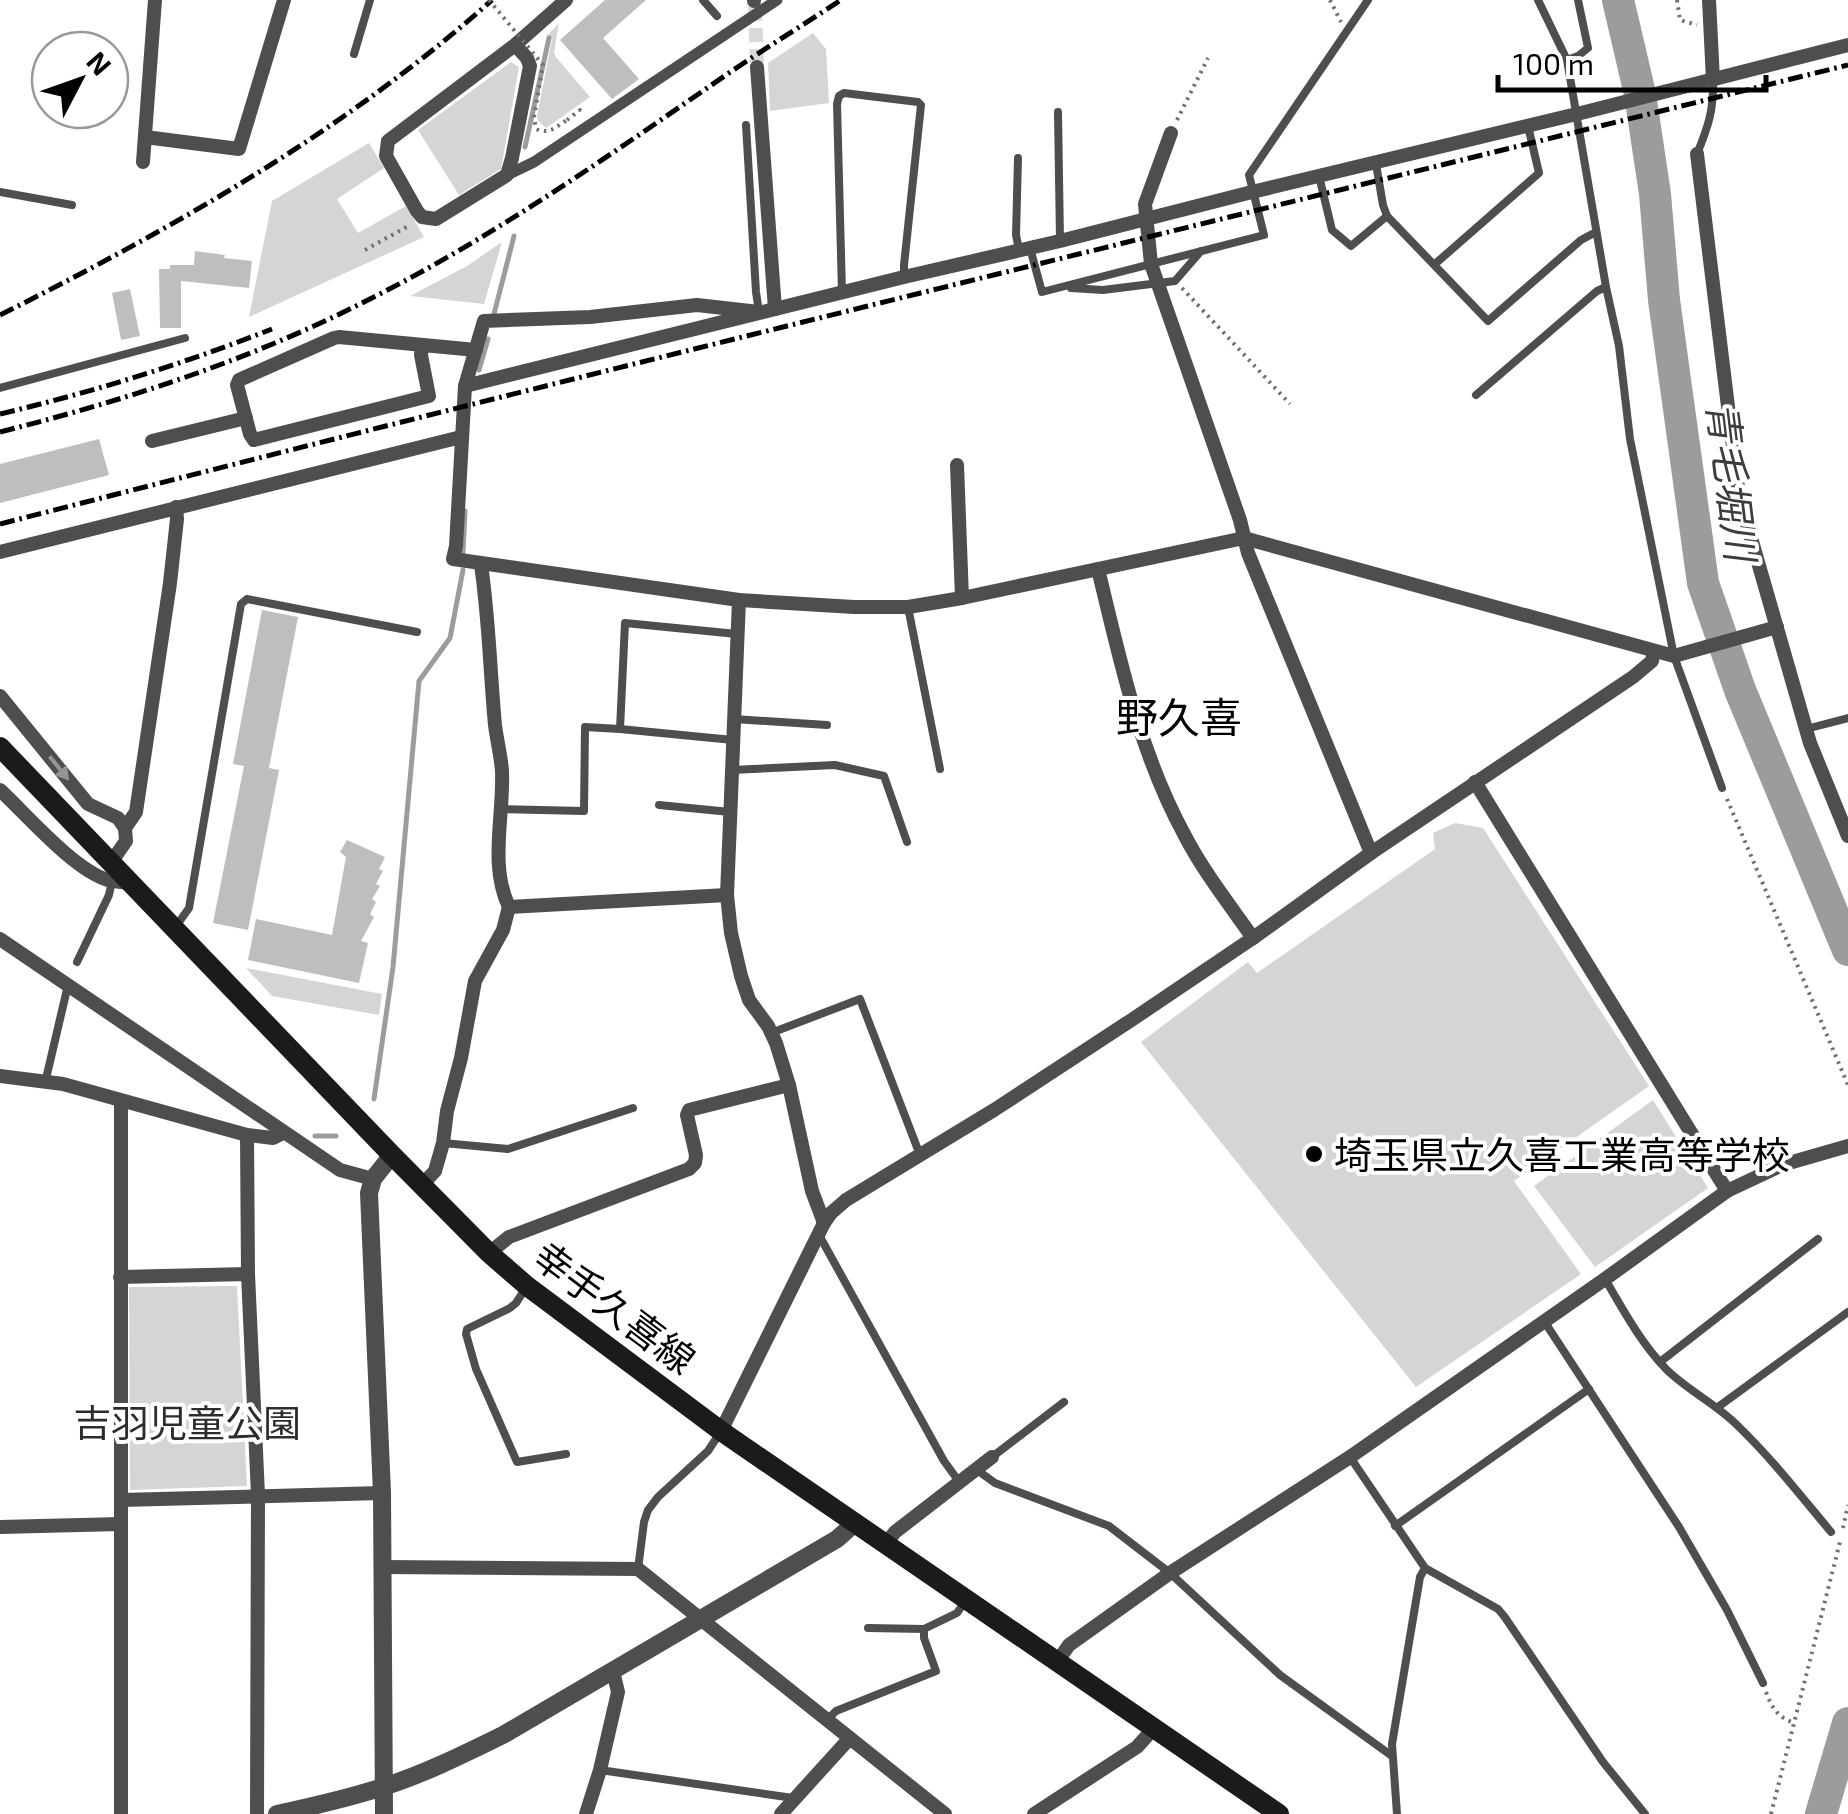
<svg xmlns="http://www.w3.org/2000/svg" width="1848" height="1814" font-family="'Exo 2','Noto Sans JP',sans-serif">
  <style>
    .green { fill: #d5d5d5 }
    .lines { fill: none; stroke-linecap: round; stroke-linejoin: round }
    .stream { stroke: #9c9c9c; stroke-width: 5 }
    .river { stroke: #9c9c9c; stroke-width: 32 }
    .building { fill: #bebebe }
    .minor-tunnel { stroke: #d9d9d9; stroke-width: 14; stroke-dasharray: 14 7; stroke-linecap: butt }
    .path { stroke: #707070; stroke-width: 4; stroke-dasharray: 2.5 5; stroke-linecap: butt }
    .service { stroke: #4e4e4e; stroke-width: 8 }
    .pedestrian { stroke: #4e4e4e; stroke-width: 11 }
    .minor { stroke: #4e4e4e; stroke-width: 14 }
    .tertiary { stroke: #4e4e4e; stroke-width: 18 }
    .secondary { stroke: #1b1b1b; stroke-width: 20 }
    .rail { stroke: #000; stroke-width: 5; stroke-dasharray: 15 5 2.5 5; stroke-linecap: butt }
    .path-bridge { stroke: #707070; stroke-width: 4; stroke-dasharray: 2.5 5; stroke-linecap: butt }
    .oneway { fill: #959595 }
    .poi-dot { fill: #000; stroke: #fff; stroke-width: 4 }
    .labels { text-anchor: middle; dominant-baseline: central; stroke-width: 8; stroke-linejoin: round; paint-order: stroke }
    .poi-label { font-size: 38px; fill: #000; stroke: #fff; text-anchor: start }
    .street-label { font-size: 38px; fill: #000; stroke: #fff }
    .park-label { font-size: 38px; fill: #2c2c2c; stroke: #fff }
    .water-label { font-size: 40px; font-style: italic; fill: #3d3d3d; stroke: #fff }
    .quarter-label { font-size: 42px; fill: #000; stroke: #fff }
  </style>
  <rect width="100%" height="100%" fill="#fff"/>
  <!-- green -->
  <g class="green">
    <path d="M559,23l-5,29 2,5 34,40 -44,31 -8,-7 -1,-5 15,-77 -6,-2z"/>
    <path d="M813,33l13,16 3,54 -59,8 -2,-48z"/>
    <path d="M511,62l8,5 -18,102 -42,26 -41,-65z"/>
    <path d="M369,143l15,25 -47,31 21,34 48,-27 18,31 -175,80 23,-116z"/>
    <path d="M502,242l-18,62 -74,-8 57,-30z"/>
    <path d="M1455,823l28,5 166,258 -135,95 67,93 -165,113 -275,-345 107,-80 9,11 178,-124 -2,-16z"/>
    <path d="M246,968l136,26 -3,21 -107,-19z"/>
    <path d="M1653,1100l55,88 -113,79 -61,-81z"/>
    <path d="M237,1286l10,200 -117,4 -1,-203z"/>
  </g>
  <g class="lines">
    <!-- stream -->
    <g class="stream">
      <path d="M525,147l24,-109"/>
      <path d="M494,314l20,-78"/>
      <path d="M479,370l9,-31"/>
      <path d="M463,553l2,-42"/>
      <path d="M374,1099l19,-132 26,-286 31,-43 13,-68"/>
      <path d="M315,1136h21"/>
    </g>
    <!-- river -->
    <g class="river">
      <path d="M1618,0l22,94 15,100 9,106 39,283 37,107 108,260"/>
      <path d="M1821,1814l27,-91"/>
    </g>
  </g>
  <!-- building -->
  <g class="building">
    <path d="M605,0h41l-43,38 36,41 -27,20 -52,-59z"/>
    <path d="M195,251l30,4 -1,3 28,3 -3,27 -68,-7v47h-21l-1,-59h11v-4h24z"/>
    <path d="M130,289l10,47 -19,4 -9,-47z"/>
    <path d="M99,439l10,36 -109,28v-39z"/>
    <path d="M262,610l36,7 -29,151 10,2 -31,160 -35,-7 31,-157 -11,-2z"/>
    <path d="M347,840l38,17 -6,12 4,2 -7,13 4,2 -8,13 4,3 -6,12 4,3 -13,24 7,2 -9,40 -111,-23 8,-41 76,16 14,-78 -6,-5z"/>
  </g>
  <g class="lines">
    <!-- minor-tunnel -->
    <path class="minor-tunnel" d="M755,7l2,60"/>
    <!-- path -->
    <g class="path">
      <path d="M1330,0l11,22"/>
      <path d="M1677,0l3,20 17,5"/>
      <path d="M567,120l13,-10 2,3"/>
      <path d="M1177,120l31,-62"/>
      <path d="M365,250l45,-25"/>
      <path d="M1182,288l108,116"/>
      <path d="M1727,799l121,286"/>
      <path d="M1843,1528l5,-23"/>
      <path d="M1766,1692c6,16 12,26 29,31"/>
      <path d="M1771,1814l69,-272"/>
    </g>
    <!-- service -->
    <g class="service">
      <path d="M703,0l14,16"/>
      <path d="M1538,0l29,60 39,227 13,59 11,93 44,217 48,132"/>
      <path d="M354,54l16,-54"/>
      <path d="M1567,60l11,-4 10,-8 -10,-48"/>
      <path d="M1058,112l2,129"/>
      <path d="M746,125l10,167 3,20"/>
      <path d="M1697,154c11,-27 17,-44 16,-74"/>
      <path d="M1018,158l-2,77 3,15"/>
      <path d="M1376,164l7,41 4,11 101,105 93,-81 15,-8"/>
      <path d="M1319,176l13,54 19,16 36,-30"/>
      <path d="M0,192l72,13"/>
      <path d="M1030,248l12,44 222,-57 -15,-60 119,-175"/>
      <path d="M1435,264l104,-91 -11,-47"/>
      <path d="M1071,288l32,2 72,-9 26,-30"/>
      <path d="M842,292l-5,-188 2,-8 5,-3 74,9 3,3 -17,160v12"/>
      <path d="M0,388l185,-50"/>
      <path d="M1476,395l121,-104 9,-4"/>
      <path d="M908,607l32,162"/>
      <path d="M734,719l93,6"/>
      <path d="M1806,729l42,-11"/>
      <path d="M733,740l-113,-11 5,-106 112,11"/>
      <path d="M732,770l103,-5 49,11 23,66"/>
      <path d="M659,805l71,7"/>
      <path d="M501,809l83,2 1,-84 35,2"/>
      <path d="M177,925l12,-17 52,-304 6,-5 170,33"/>
      <path d="M77,962l32,-67 3,-14"/>
      <path d="M771,1033l89,-34 60,156"/>
      <path d="M45,1083l23,-98"/>
      <path d="M443,1143l65,6 125,-41"/>
      <path d="M819,1235l125,226 16,22"/>
      <path d="M1605,1279c18,31 36,64 61,90 22,22 51,35 73,58 33,32 62,69 92,105"/>
      <path d="M527,1286l-11,17 -6,5 -43,21 -1,5 10,35 41,93 49,-8"/>
      <path d="M1544,1321l135,206 48,83 36,73"/>
      <path d="M1660,1362l158,-123"/>
      <path d="M1718,1407l130,-95"/>
      <path d="M992,1457l72,-55"/>
      <path d="M1350,1457l75,111 73,41 6,7 99,146 42,52"/>
      <path d="M977,1470l18,13 114,43 61,47 110,102 112,81"/>
      <path d="M1395,1526l194,-137"/>
      <path d="M638,1569l6,-47 4,-12 10,-13 50,-46 13,-20"/>
      <path d="M868,1628l56,1"/>
      <path d="M826,1721l10,-10 100,-40 -12,-33v-9l33,-16 9,-13"/>
      <path d="M600,1770l193,28"/>
      <path d="M1397,1814l-5,-70 28,-167 5,-9"/>
    </g>
    <!-- pedestrian -->
    <path class="pedestrian" d="M507,175l27,-13 243,-162"/>
    <!-- minor -->
    <g class="minor">
      <path d="M754,0v1"/>
      <path d="M1709,0l4,80"/>
      <path d="M515,45l12,13 3,8 -18,92 -5,17 -71,44 -14,-2 -5,-6 -31,-55 2,-15 127,-96 51,-45"/>
      <path d="M757,67l18,242"/>
      <path d="M1171,133l-26,71 6,60 89,256 8,33 123,300"/>
      <path d="M145,137l94,12 45,-149"/>
      <path d="M1697,154l42,342 71,247 38,93"/>
      <path d="M143,162l12,-162"/>
      <path d="M759,312l-62,-7 -107,12 -106,4 -19,65 -9,160 -3,13 286,41 115,7h54l54,-9 282,-60 430,118 103,-29"/>
      <path d="M422,345l-1,10 8,41 -175,44 -4,-6 -13,-49 2,-5 95,-42 5,-1 137,13"/>
      <path d="M465,386l439,-109 156,-36 192,-49 333,-80 263,-67"/>
      <path d="M152,441l94,-23"/>
      <path d="M957,465l5,133"/>
      <path d="M0,552l461,-115"/>
      <path d="M481,565c8,53 9,107 14,160 2,16 6,31 7,46 2,45 -13,94 7,136l218,-12"/>
      <path d="M1098,569c22,91 41,182 86,265 19,37 45,70 69,104"/>
      <path d="M739,600l-12,295 4,38 10,43 8,24 19,26 8,17 13,42 23,106 12,32"/>
      <path d="M0,696l88,108 30,14 7,10"/>
      <path d="M1475,782l252,409"/>
      <path d="M0,790c27,25 74,80 108,90 8,2 16,2 24,3"/>
      <path d="M112,861l14,-20 -1,-13 11,-16 34,-229 7,-64 -1,-12"/>
      <path d="M0,939l340,231 33,9"/>
      <path d="M0,1076l63,8 184,51 26,3 10,-5"/>
      <path d="M121,1101v713"/>
      <path d="M247,1135l1,139 10,221 -1,319"/>
      <path d="M422,1185l13,-14 8,-28 4,-32 14,-53 14,-77 28,-51 6,-23"/>
      <path d="M489,1253l20,-16 180,-68 6,-6 1,-8 -9,-40 2,-5 100,-25"/>
      <path d="M120,1277l128,-3"/>
      <path d="M721,1431l103,-208 7,-10 15,-13 148,-90 136,-89 123,-83 118,-85 262,-176 19,-16 2,-10"/>
      <path d="M121,1500l261,-7"/>
      <path d="M0,1527l121,-3"/>
      <path d="M885,1545l10,-13 97,-75"/>
      <path d="M384,1567l254,2 307,245"/>
      <path d="M1057,1662l12,-17 101,-72 180,-116 255,-178 122,-88 55,-26 66,-19"/>
      <path d="M586,1814l14,-44 18,-78 -5,-21"/>
      <path d="M781,1814l68,-75"/>
      <path d="M1034,1814l103,-67 17,-19"/>
    </g>
    <!-- tertiary -->
    <g class="tertiary">
      <path d="M277,1814c37,-8 73,-16 109,-28 40,-13 78,-32 117,-51l334,-196 18,-16"/>
      <path d="M384,1814l-2,-321 -13,-300 4,-14 19,-24"/>
    </g>
    <!-- secondary -->
    <path class="secondary" d="M0,747l392,408 97,98 38,33 194,145 558,383"/>
    <!-- rail -->
    <g class="rail">
      <path d="M0,315c174,-87 346,-185 492,-315"/>
      <path d="M0,414c93,-22 183,-50 272,-85"/>
      <path d="M0,432c123,-31 244,-70 358,-127 130,-64 249,-148 368,-230 38,-26 77,-50 115,-75"/>
      <path d="M0,524c615,-158 1232,-307 1848,-459"/>
    </g>
    <!-- path-bridge -->
    <path class="path-bridge" d="M489,0l54,65 -9,52 2,12c14,6 19,-2 31,-9"/>
  </g>
  <!-- one-way arrows -->
  <defs><path id="oneway-solid" d="M-6-.8H1V-3.2L6.5 0L1 3.2V.8H-6Z" transform="scale(2.5)"/></defs>
  <use class="oneway" href="#oneway-solid" transform="translate(59 768) rotate(51)"/>
  <!-- markers -->
  <circle class="poi-dot" cx="1314" cy="1154" r="10"/>
  <g class="labels">
    <!-- poi labels -->
    <g class="poi-label">
      <text x="1334" y="1154">埼玉県立久喜工業高等学校</text>
    </g>
    <!-- street labels -->
    <g class="street-label">
      <text transform="translate(615 1307) rotate(37)">幸手久喜線</text>
    </g>
    <!-- park labels -->
    <g class="park-label">
      <text x="187" y="1422">吉羽児童公園</text>
    </g>
    <!-- water labels -->
    <g class="water-label">
      <text transform="translate(1733 481) rotate(83)">青毛堀川</text>
    </g>
    <!-- quarter labels -->
    <g class="quarter-label">
      <text x="1179" y="716">野久喜</text>
    </g>
  </g>
  <!-- north arrow -->
  <g transform="translate(80 80) rotate(49)"><circle r="48" fill="#ffffff" stroke="#999999" stroke-width="2.5"/>
  <path d="M0-8L18 38L0 25L-18 38Z" fill="#000000"/>
  <text y="-15" font-size="28" font-weight="bold" text-anchor="middle" fill="#000000">N</text>
  </g>
  <!-- scale -->
  <path d="M1498 75v15h268v-15" fill="none" stroke="#000000" stroke-width="5"/>
  <text x="1513" y="75" font-size="30" fill="#000000" stroke="#ffffff" stroke-width="8" paint-order="stroke">100 m</text>
</svg>
